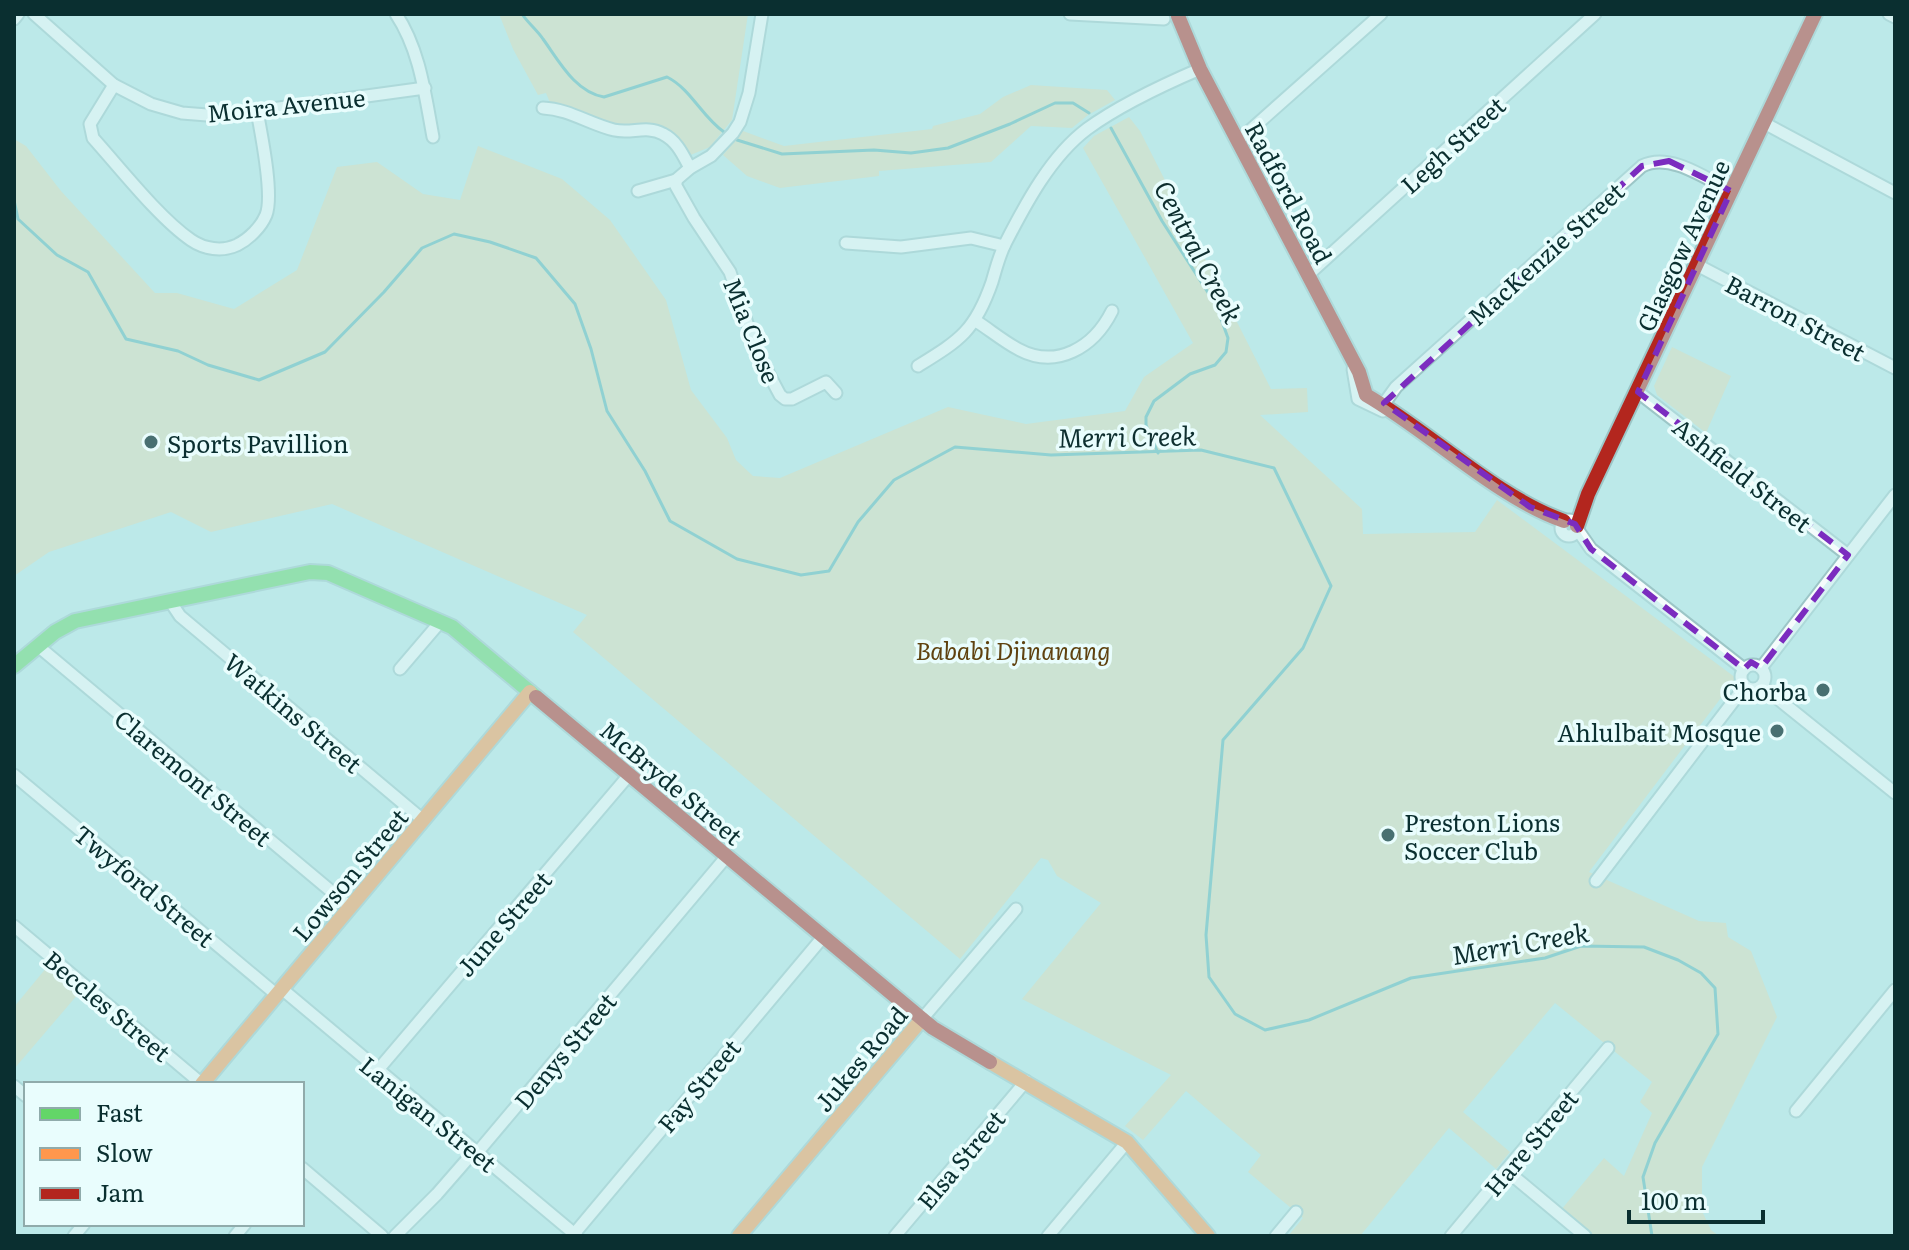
<svg xmlns="http://www.w3.org/2000/svg" width="1909" height="1250" font-family="Literata,serif">
  <style>
    .green { fill: #dfdbb8 }
    .lines { fill: none; stroke-linecap: round; stroke-linejoin: round }
    .stream { stroke: #5bb4b5; stroke-width: 3 }
    .street-casing { stroke: #9cc6c7; stroke-width: 15 }
    .fast-casing { stroke: #9cc6c7; stroke-width: 18 }
    .slow-casing { stroke: #9cc6c7; stroke-width: 18 }
    .jam-casing { stroke: #9cc6c7; stroke-width: 18 }
    .street { stroke: #f5fcfc; stroke-width: 11 }
    .fast { stroke: #63d668; stroke-width: 14 }
    .slow { stroke: #ff974d; stroke-width: 14 }
    .jam { stroke: #b3261e; stroke-width: 14 }
    .marked { fill: none; stroke: #7b2cbf; stroke-width: 6; stroke-dasharray: 16 10; stroke-linejoin: round }
    .poi-dot { fill: #487071; stroke: #e9fdfd; stroke-width: 3 }
    .labels { text-anchor: middle; dominant-baseline: central; stroke-width: 7; stroke-linejoin: round; paint-order: stroke }
    .street-label { font-size: 24px; fill: #0a2f30; stroke: #e9fdfd }
    .poi-label { font-size: 24px; fill: #0a2f30; stroke: #e9fdfd; text-anchor: start }
    .park-label { font-size: 24px; font-style: italic; fill: #5f420f; stroke: #e9fdfd }
    .water-label { font-size: 26px; font-style: italic; fill: #0e2f2f; stroke: #e9fdfd }
  </style>
  <rect width="100%" height="100%" fill="#bce9e9"/>
  <!-- green -->
  <g class="green">
    <path d="M499,14h249l-16,106 -22,27 -22,9 -13,-19 -53,-9 -71,-23 -5,-12 -8,2 -25,-46z"/>
    <path d="M1031,85l76,5 8,10 -27,15 -16,13 -41,-2 -40,36 -112,9v5l-99,12 -33,-12 -24,-21 20,-24 41,15 148,-17 1,-3 47,-12 23,-17z"/>
    <path d="M1129,117l11,14 131,258 36,-1 1,24 -48,3 102,94 1,25 112,-2 22,-32 239,178 -147,194 110,49 27,2 2,14 23,14 26,66 -75,150v44l9,19 8,6h-127l-31,-26 43,-52 20,18 28,-63 -12,-11 12,-20 -97,-79 -92,109 47,40 -14,17 -47,-41 -89,108h-72l15,-18 -55,-46 13,-17 -75,-64 -43,49 -18,-14 46,-51 -149,-76 79,-96 -44,-27 -9,-16 -7,-2 -81,101 -387,-327 14,-17 -255,-111 -121,28 -40,-20 -122,40 -35,24v-437l12,7 35,45 94,102h22l57,16 63,-39 40,-103 40,-5 46,32 37,6 18,-54 84,33 48,41 56,80 25,90 36,48 9,22 17,16 27,2 168,-71 78,17 99,-13 19,-34 49,-34 -110,-195 11,-12z"/>
    <path d="M1672,347l59,29 -25,57 -49,-38 -3,-9z"/>
    <path d="M47,967l32,26 -65,76v-62z"/>
  </g>
  <g class="lines">
    <!-- stream -->
    <g class="stream">
      <path d="M522,14c6,9 15,16 21,25 16,22 32,53 61,58l63,-20c24,12 35,40 57,55"/>
      <path d="M1111,128l51,93 54,84 12,33 -2,14 -11,13 -25,9 -36,27 -8,16v8l12,28"/>
      <path d="M737,140l45,14 92,-4 37,3 37,-5 62,-24 45,-21h18l16,10"/>
      <path d="M14,200l4,19 39,36 31,17 38,67 52,12 30,14 51,15 66,-28 59,-60 38,-44 32,-14 36,8 46,16 39,46 16,45 16,62 38,60 25,50 67,38 64,16 28,-4 29,-49 36,-42 61,-33 96,8 150,-5 73,18 57,118 -28,62 -80,92 -17,195 3,42 26,37 30,16 44,-10 102,-42 134,-20 36,-12 63,1 34,13 23,13 14,15 3,46 -63,109 -12,34 9,59"/>
    </g>
    <!-- street casing -->
    <g class="street-casing">
      <g id="street">
        <path d="M34,14l80,71 37,19 31,9 25,2 50,-4 168,-23"/>
        <path d="M396,14c24,36 29,81 37,123"/>
        <path d="M1070,14l94,5"/>
        <path d="M1889,14l6,3"/>
        <path d="M14,19l4,-5"/>
        <path d="M114,85l-24,39 3,14c27,30 66,80 98,102 13,9 31,12 46,5 12,-6 24,-18 29,-30 8,-20 -5,-82 -9,-104"/>
        <path d="M543,108c26,1 46,16 71,22 17,4 33,-5 49,4 14,7 20,21 27,34"/>
        <path d="M1764,123l131,70"/>
        <path d="M1238,141l143,-127"/>
        <path d="M676,180v6l18,32 36,54 26,78 24,45 5,4h7l34,-17 10,11"/>
        <path d="M638,191l38,-11 14,-12 21,-12 22,-23 7,-11 9,-29 13,-79"/>
        <path d="M846,243l55,4 70,-9 33,8"/>
        <path d="M1697,265l198,103"/>
        <path d="M1309,274l286,-260"/>
        <path d="M976,321c14,9 27,20 42,28 39,21 76,-2 94,-38"/>
        <path d="M918,366c42,-26 57,-35 74,-84 4,-13 7,-27 14,-40 20,-39 45,-86 81,-113 30,-22 78,-45 113,-60"/>
        <path d="M1353,369l5,30 25,12"/>
        <path d="M1638,392l210,163"/>
        <path d="M1380,409l16,-22 246,-221c28,-14 63,12 89,25"/>
        <circle cx="1569" cy="528" r="8"/>
        <path d="M1577,529l14,20 153,120"/>
        <path d="M170,601l10,15 243,204"/>
        <path d="M38,646l312,261"/>
        <circle cx="1753" cy="677" r="12"/>
        <path d="M1761,668l134,-173"/>
        <path d="M400,669l41,-48"/>
        <path d="M1762,686l133,107"/>
        <path d="M14,775l263,220"/>
        <path d="M1596,881l149,-195"/>
        <path d="M14,926l188,158"/>
        <path d="M282,989l295,247"/>
        <path d="M922,1019l94,-110"/>
        <path d="M377,1071l252,-296"/>
        <path d="M14,1086l12,10"/>
        <path d="M1796,1111l99,-121"/>
        <path d="M302,1168l80,68"/>
        <path d="M1506,1170l79,66"/>
        <path d="M574,1234l249,-297"/>
        <path d="M74,1236l10,-12"/>
        <path d="M235,1236l10,-12"/>
        <path d="M395,1236l42,-42 34,-39 6,-2 250,-297"/>
        <path d="M895,1236l131,-155"/>
        <path d="M1048,1236l79,-94"/>
        <path d="M1276,1236l20,-24"/>
        <path d="M1451,1236l157,-188"/>
      </g>
    </g>
    <!-- fast casing -->
    <g class="fast-casing">
      <path id="fast" d="M14,666l41,-34 20,-11 235,-49 18,1 124,54 84,70"/>
    </g>
    <!-- slow casing -->
    <g class="slow-casing">
      <g id="slow">
        <path d="M990,1062l137,80 81,94"/>
        <path d="M202,1084l328,-392"/>
        <path d="M739,1236l183,-217"/>
      </g>
    </g>
    <!-- jam casing -->
    <g class="jam-casing">
      <g id="jam">
        <path d="M1178,16l22,53 159,303 7,23c64,37 130,102 198,126"/>
        <path d="M1577,526l11,-32 227,-480"/>
        <path d="M536,697l397,331 57,34"/>
      </g>
    </g>
    <!-- street -->
    <use href="#street" class="street"/>
    <!-- fast -->
    <use href="#fast" class="fast"/>
    <!-- slow -->
    <use href="#slow" class="slow"/>
    <!-- jam -->
    <use href="#jam" class="jam"/>
  </g>
  <!-- marked area -->
  <path d="M0 0H1909V1250H0ZM1669,161l62,30 -93,201 210,163 -87,113 -10,-6 -7,7 -153,-120 -16,-25 -45,-17 -146,-104 258,-237z" fill="#bce9e9" fill-opacity=".55" fill-rule="evenodd"/>
  <path class="marked" d="M1669,161l62,30 -93,201 210,163 -87,113 -10,-6 -7,7 -153,-120 -16,-25 -45,-17 -146,-104 258,-237z"/>
  <!-- markers -->
  <g class="poi-dot">
    <circle cx="151" cy="442" r="8"/>
    <circle cx="1823" cy="690" r="8"/>
    <circle cx="1777" cy="731" r="8"/>
    <circle cx="1388" cy="835" r="8"/>
  </g>
  <g class="labels">
    <!-- street labels -->
    <g class="street-label">
      <text transform="translate(286 104) rotate(-6)">Moira Avenue</text>
      <text transform="translate(1452 144) rotate(-42)">Legh Street</text>
      <text transform="translate(1290 192) rotate(62)">Radford Road</text>
      <text transform="translate(1682 245) rotate(-65)">Glasgow Avenue</text>
      <text transform="translate(1545 253) rotate(-42)">MacKenzie Street</text>
      <text transform="translate(1796 317) rotate(28)">Barron Street</text>
      <text transform="translate(753 330) rotate(68)">Mia Close</text>
      <text transform="translate(1743 474) rotate(38)">Ashfield Street</text>
      <text transform="translate(294 712) rotate(40)">Watkins Street</text>
      <text transform="translate(194 777) rotate(40)">Claremont Street</text>
      <text transform="translate(672 782) rotate(40)">McBryde Street</text>
      <text transform="translate(349 874) rotate(-50)">Lowson Street</text>
      <text transform="translate(145 885) rotate(40)">Twyford Street</text>
      <text transform="translate(503 923) rotate(-49)">June Street</text>
      <text transform="translate(108 1005) rotate(40)">Beccles Street</text>
      <text transform="translate(564 1050) rotate(-50)">Denys Street</text>
      <text transform="translate(860 1058) rotate(-50)">Jukes Road</text>
      <text transform="translate(698 1085) rotate(-50)">Fay Street</text>
      <text transform="translate(429 1113) rotate(39)">Lanigan Street</text>
      <text transform="translate(1530 1142) rotate(-50)">Hare Street</text>
      <text transform="translate(960 1159) rotate(-50)">Elsa Street</text>
    </g>
    <!-- poi labels -->
    <g class="poi-label">
      <text x="167" y="442">Sports Pavillion</text>
      <text x="1807" y="690" text-anchor="end">Chorba</text>
      <text x="1761" y="731" text-anchor="end">Ahlulbait Mosque</text>
      <text x="1404" y="821">Preston Lions<tspan x="1404" dy="28">Soccer Club</tspan></text>
    </g>
    <!-- park labels -->
    <g class="park-label">
      <text x="1013" y="649">Bababi Djinanang</text>
    </g>
    <!-- water labels -->
    <g class="water-label">
      <text transform="translate(1200 251) rotate(62)">Central Creek</text>
      <text transform="translate(1127 435) rotate(-1)">Merri Creek</text>
      <text transform="translate(1520 942) rotate(-10)">Merri Creek</text>
    </g>
  </g>
  <!-- border -->
  <rect width="1909" height="1250" fill="none" stroke="#0a2f30" stroke-width="32"/>
  <!-- legend -->
  <rect x="24" y="1082" width="280" height="144" fill="#e9fdfd" stroke="#90abab" stroke-width="2"/>
  <rect x="40" y="1108" width="40" height="12" fill="#63d668" stroke="#90abab" stroke-width="2"/>
  <text x="96" y="1122" font-size="24" fill="#0a2f30">Fast</text>
  <rect x="40" y="1148" width="40" height="12" fill="#ff974d" stroke="#90abab" stroke-width="2"/>
  <text x="96" y="1162" font-size="24" fill="#0a2f30">Slow</text>
  <rect x="40" y="1188" width="40" height="12" fill="#b3261e" stroke="#90abab" stroke-width="2"/>
  <text x="96" y="1202" font-size="24" fill="#0a2f30">Jam</text>
  <!-- scale -->
  <path d="M1629 1210v12h134v-12" fill="none" stroke="#0a2f30" stroke-width="4"/>
  <text x="1641" y="1210" font-size="24" fill="#0a2f30" stroke="#e9fdfd" stroke-width="6" paint-order="stroke">100 m</text>
</svg>
